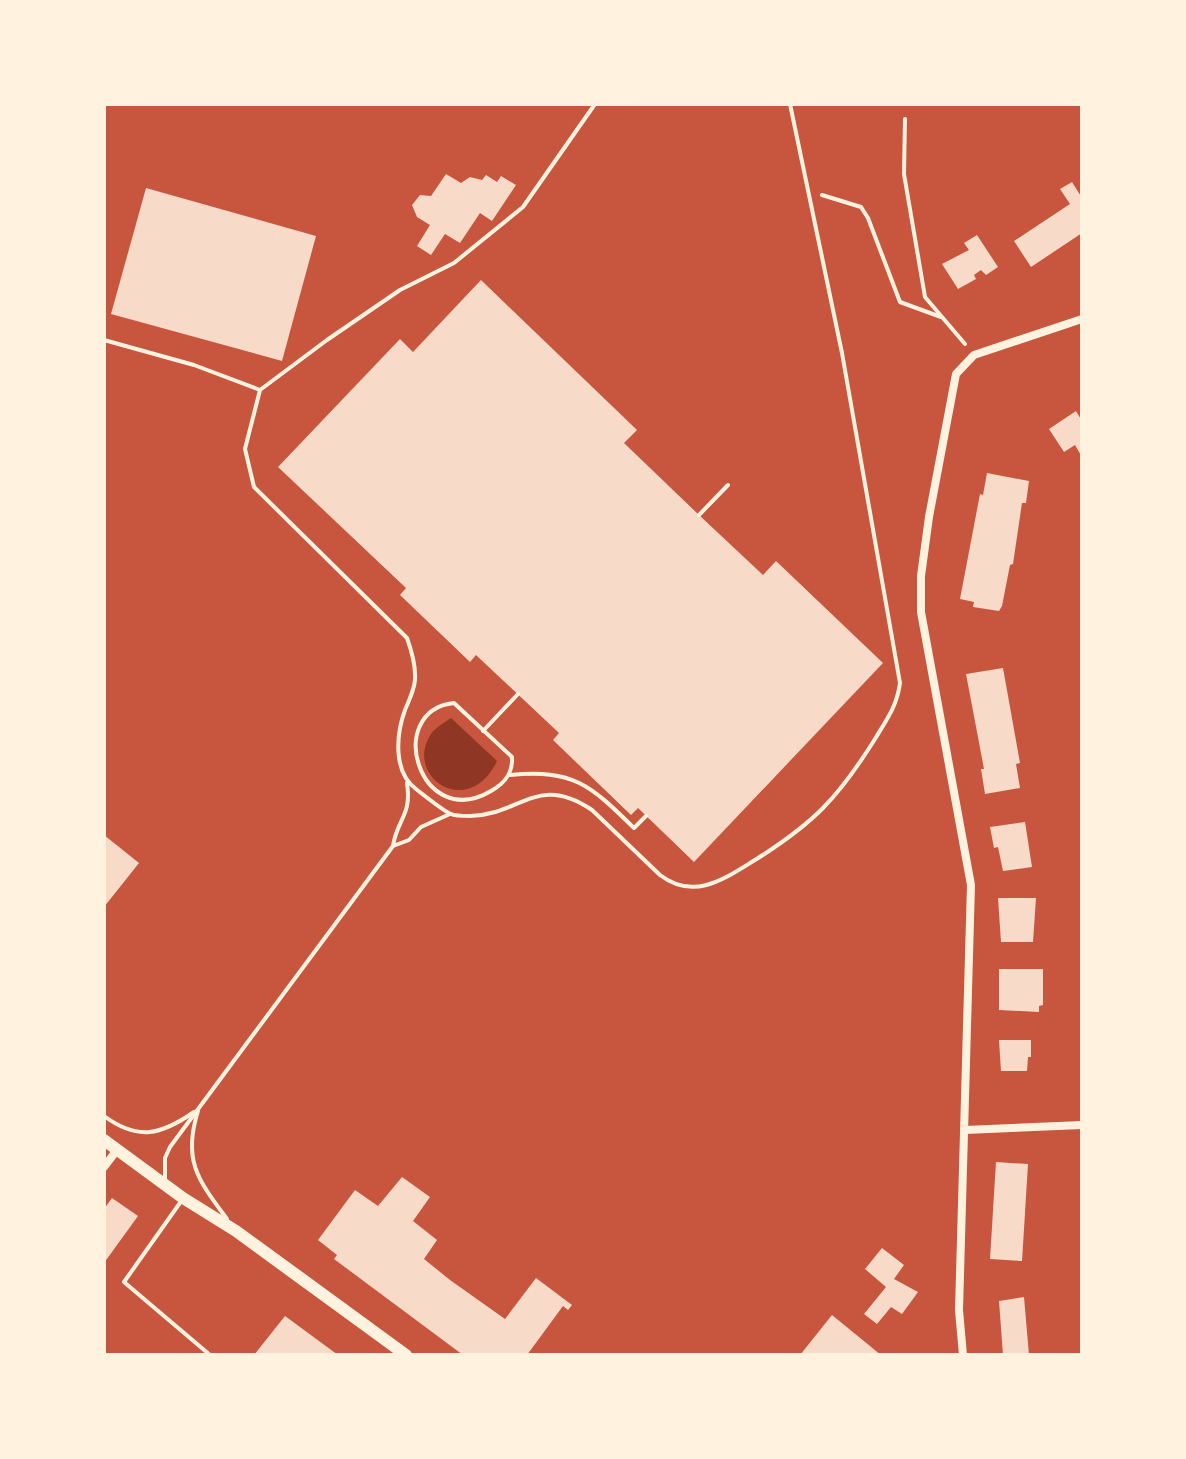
<svg xmlns="http://www.w3.org/2000/svg" width="1186" height="1459" font-family="Overpass,sans-serif">
  <style>
    .water { fill: #8f3625 }
    .building { fill: #f7dbc8 }
    .lines { fill: none; stroke-linecap: round; stroke-linejoin: round }
    .path { stroke: #fff3e0; stroke-width: 4 }
    .service { stroke: #fff3e0; stroke-width: 4 }
    .minor { stroke: #fff3e0; stroke-width: 8 }
    .secondary { stroke: #fff3e0; stroke-width: 12 }
  </style>
  <rect width="100%" height="100%" fill="#c8553d"/>
  <!-- water -->
  <path class="water" d="M451,718l46,43c-29,60 -94,15 -66,-27 5,-7 13,-11 20,-16z"/>
  <!-- building -->
  <g class="building">
    <path d="M446,174l15,9 9,-6 12,3 4,-5 11,7 4,-6 15,9 -24,36 -12,-8 -20,30 -15,-9 -14,21 -14,-9 13,-21 -13,-8 -5,-12 8,-10 11,1z"/>
    <path d="M1072,182l10,16v35l-51,34 -17,-26 56,-37 -10,-15z"/>
    <path d="M146,188l170,48 -34,125 -171,-47z"/>
    <path d="M977,235l21,32 -12,8 -5,-5 -7,5 2,4 -18,10 -16,-25 27,-14 -5,-7z"/>
    <path d="M481,280l156,150 -13,13 75,72 64,60 13,-14 107,102 -189,199 -56,-54 -7,7 -78,-75 6,-7 -83,-78 -6,7 -70,-67 6,-7 -128,-121 122,-128 13,13z"/>
    <path d="M1076,411l6,10v36l-7,-12 -11,7 -15,-23z"/>
    <path d="M987,473l42,8 -3,22h-4l-9,61 -3,1 -8,41 -3,5 -26,-4 1,-5 -14,-3 20,-105 3,1z"/>
    <path d="M1003,668l17,95 -4,1 4,24 -35,6 -4,-25h3l-18,-95z"/>
    <path d="M1025,822l7,45 -29,4 -5,-24 -4,1 -4,-21z"/>
    <path d="M104,835l35,28 -35,44z"/>
    <path d="M998,898h38l-3,44h-32z"/>
    <path d="M999,969h44v36l-4,1v6l-40,-2z"/>
    <path d="M999,1040h32v17h-3l-1,14h-26z"/>
    <path d="M996,1162l32,2 -6,97 -32,-2z"/>
    <path d="M402,1177l28,20 -17,24 24,19 -13,19 26,21 55,39 31,-41 36,27 -4,5 -5,-4 -36,49h-64l-129,-96 3,-4 -19,-15 37,-50 23,16z"/>
    <path d="M112,1198l26,18 -34,47v-54z"/>
    <path d="M882,1248l22,17 -10,14 24,13 -16,22 -11,-7 -14,17 -13,-10 22,-27 -21,-18z"/>
    <path d="M1024,1297l5,58h-26l-4,-54z"/>
    <path d="M832,1315l49,40h-81z"/>
    <path d="M285,1316l53,39h-84z"/>
  </g>
  <g class="lines">
    <!-- path -->
    <g class="path">
      <path d="M905,119l-1,55 21,123 40,47"/>
      <path d="M822,195l39,12 7,11 32,84 41,15"/>
      <path d="M699,515l29,-30"/>
      <path d="M454,703l58,54c1,16 -7,26 -21,34 -71,42 -108,-80 -37,-88z"/>
      <path d="M483,731l35,-37"/>
      <path d="M510,775c64,-6 80,10 124,53l12,-12"/>
    </g>
    <!-- service -->
    <g class="service">
      <path d="M595,104l-72,103 -69,56 -54,27 -73,50 -67,50 -15,59 9,38 153,151c5,14 9,28 8,42 -1,11 -6,20 -10,30 -9,25 -12,62 11,79 9,7 26,21 35,25 4,2 14,2 19,2 51,-1 67,-43 122,-6l68,65c34,26 64,4 95,-15 59,-37 83,-62 120,-121 12,-20 22,-33 25,-56l-58,-330 -52,-249"/>
      <path d="M104,340l90,25 66,25"/>
      <path d="M393,846l16,-6 12,-13 29,-13"/>
      <path d="M198,1111c-16,50 1,70 29,108"/>
      <path d="M104,1116c34,25 57,19 90,-4"/>
      <path d="M165,1179v-21l5,-11 223,-301c4,-27 19,-30 14,-63"/>
      <path d="M182,1200l-58,82 86,73"/>
    </g>
    <!-- minor -->
    <g class="minor">
      <path d="M965,1130l117,-5"/>
      <path d="M104,1167l13,-17"/>
      <path d="M963,1355l-4,-45 12,-425 -50,-273v-36l8,-59 27,-143 18,-19 108,-36"/>
    </g>
    <!-- secondary -->
    <path class="secondary" d="M104,1140l79,58 53,33 170,124"/>
  </g>
  <!-- border -->
  <rect width="1186" height="1459" fill="none" stroke="#fff3e0" stroke-width="212"/>
</svg>
